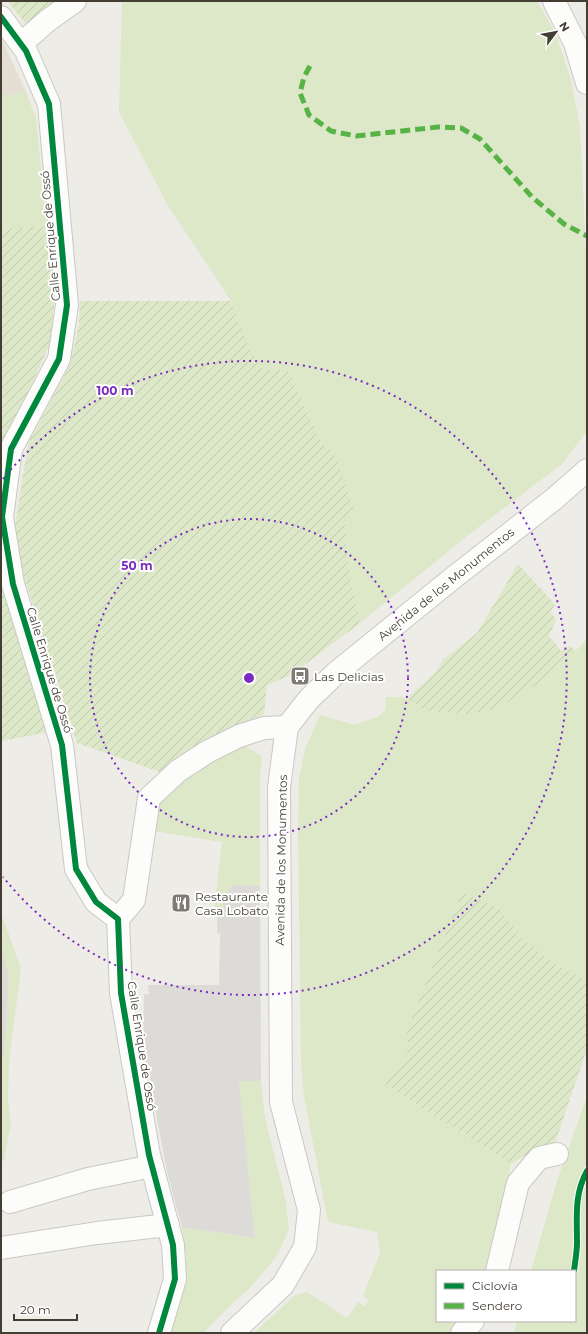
<svg xmlns="http://www.w3.org/2000/svg" width="588" height="1334" font-family="Montserrat,sans-serif">
  <style>
    .education { fill: #e5dfd3 }
    .grass { fill: #dce8c8 }
    .garden { fill: url(#garden-furrows) }
    .parking { fill: #dddbd7 }
    .lines { fill: none; stroke-linecap: round; stroke-linejoin: round }
    .minor-casing { stroke: #cac8c3; stroke-width: 24 }
    .minor { stroke: #fcfcfb; stroke-width: 22 }
    .quiet { stroke: #57b346; stroke-width: 5; stroke-dasharray: 10 5; stroke-linecap: butt }
    .cycleway-casing { stroke: #fff; stroke-width: 8 }
    .cycleway { stroke: #00873e; stroke-width: 6 }
    .ring { fill: none; stroke: #7b2cbf; stroke-width: 2; stroke-dasharray: 2 4 }
    .labels { text-anchor: middle; dominant-baseline: central; stroke-width: 4; stroke-linejoin: round; paint-order: stroke }
    .street-label { font-size: 12px; fill: #433d34; stroke: #fff }
    .poi-label { font-size: 12px; fill: #433d34; stroke: #fff; text-anchor: start }
    .centre { fill: #7b2cbf; stroke: #fff; stroke-width: 2 }
    .ring-label { font-size: 12px; text-anchor: middle; font-weight: bold; fill: #7b2cbf; stroke: #fff; stroke-width: 4; stroke-linejoin: round; paint-order: stroke }
  </style>
  <defs>
    <pattern id="garden-furrows" width="10" height="10" patternUnits="userSpaceOnUse"><rect width="10" height="10" fill="#dce8c8"/><path d="M-1 1l2-2M0 10L10 0M9 11l2-2" fill="none" stroke="#bec8ac"/></pattern>
  </defs>
  <rect width="100%" height="100%" fill="#eeece7"/>
  <!-- education -->
  <path class="education" d="M1,37l25,55 -25,4z"/>
  <!-- grass -->
  <g class="grass">
    <path d="M122,1h415l19,33 15,46 9,47 7,144v160l-25,33 -95,72 -107,87 -11,-52 -4,-51 10,-8 -34,-68 -25,-58 -33,-16 -14,-21 -18,-48 -64,-97 -48,-92z"/>
    <path d="M26,92l10,26 11,108 -46,3v-133z"/>
    <path d="M587,639v341l-30,-15 -36,-27 -21,-29 -92,143 -18,19 -6,13 127,80 -23,107h-51v50h29l-3,4 -16,8h-193l41,-38 12,-3 40,26 11,-16 7,4 4,-6 -6,-4 17,-43 -3,-21 -49,-10 -24,-126 -3,-32 -3,-235 1,-50 6,-30 15,-34 35,10 24,-9 6,-6 1,-13h16l25,14 38,3 28,-4 21,-11 38,-24z"/>
    <path d="M244,745l18,12 -2,21v108l-28,-1 -8,14 -1,11 -9,-1 8,-67 -68,-11 6,-28 19,-22 27,-19z"/>
    <path d="M1,913l20,55 -12,93 -1,40 3,23 -7,36 -3,3v-108l3,-1 5,-79 -8,-25z"/>
    <path d="M239,1081h22l4,37 20,79 4,33 -12,25 -8,11 -21,24 -13,11 -32,32h-35l14,-45 4,-32 -4,-29 73,11z"/>
    <path d="M587,1096v237h-73l3,-12h58v-50h-44l26,-90z"/>
  </g>
  <!-- garden -->
  <g class="garden">
    <path d="M7,1h48l-29,23z"/>
    <path d="M47,226l7,81 -5,39 -48,105v-222z"/>
    <path d="M80,301h151l18,48 14,20 24,2 9,15 25,58 12,7 22,61 -10,9 4,50 11,52 -69,52 -24,10 -3,29 -50,21 -19,11 -35,26 -83,-29 -53,-166 -6,-21 -3,-30 13,-82 42,-79 9,-41z"/>
    <path d="M518,564l35,38 2,3 -5,6 6,9 -7,16 12,15 9,-5 6,5 -24,24 -38,24 -21,11 -28,4 -38,-3 -21,-12 30,-27 7,-12 34,-27z"/>
    <path d="M1,580l48,152 -48,9z"/>
    <path d="M462,893l17,6 21,10 21,29 36,27 30,15v69l-33,97 -25,7 -18,11 -127,-80 6,-13 18,-19 -1,-22z"/>
  </g>
  <!-- parking -->
  <g class="parking">
    <path d="M232,885l28,1 1,195h-22l16,157 -73,-11 -14,-51 -25,-130 1,-52h5l-1,-9h71l1,-51 -3,-1v-24l6,1 1,-11z"/>
    <path d="M1,950l8,25 -5,80h-3z"/>
  </g>
  <g class="lines">
    <!-- minor casing -->
    <g class="minor-casing">
      <g id="minor">
        <path d="M554,1l21,42 12,40"/>
        <path d="M1,17l25,34 23,53 18,201 -8,54 -48,90 -9,68 11,67 49,161 14,124 20,33 22,17 3,74 28,162 24,90 2,34 -16,54"/>
        <path d="M21,44l26,-23 28,-20"/>
        <path d="M118,919l16,-19 15,-102 29,-27 29,-19 32,-16 25,-8 23,-1"/>
        <path d="M10,1202l78,-23 64,-13"/>
        <path d="M1,1248l96,-15 71,-8"/>
        <path d="M497,1271l21,-88 21,-25 18,-4"/>
        <path d="M232,1333l51,-48 22,-38 4,-37 -28,-108 -2,-315 8,-60 22,-28 28,-27 116,-94 101,-79 33,-29"/>
        <path d="M462,1333l11,-12"/>
      </g>
    </g>
    <!-- minor -->
    <use href="#minor" class="minor"/>
    <!-- quiet -->
    <path class="quiet" d="M310,66l-6,11 -4,16 9,22 22,16 25,5 82,-9 23,1 19,11 52,58 32,27 23,12"/>
    <!-- cycleway casing -->
    <g class="cycleway-casing">
      <g id="cycleway">
        <path d="M1,17l25,34 23,53 18,201 -8,54 -48,90 -9,68 11,67 49,161 14,124 20,33 22,17 3,74 28,162 24,90 2,34 -16,54"/>
        <path d="M574,1271c1,-9 3,-19 3,-28 0,-25 -3,-49 10,-72"/>
      </g>
    </g>
    <!-- cycleway -->
    <use href="#cycleway" class="cycleway"/>
  </g>
  <!-- distance rings -->
  <g class="ring">
    <circle cx="249" cy="678" r="159"/>
    <path d="M3 479A317 317 0 1 1 3 877"/>
  </g>
  <!-- icons -->
  <defs>
    <g id="bus-square" transform="scale(1)"><rect x="-9" y="-9" width="18" height="18" rx="4" fill="#7f7a73" stroke="#fff"/><path d="M-5-6H5V4H4V6H2V4H-2V6H-4V4H-5ZM-3.5-4V0h7V-4ZM-3.5 1.2v1.5H-2V1.2ZM2 1.2v1.5H3.5V1.2Z" fill="#fff"/></g>
    <g id="restaurant-square" transform="scale(1)"><rect x="-9" y="-9" width="18" height="18" rx="4" fill="#7f7a73" stroke="#fff"/><path d="M-5-6h1v4h1v-4h1v4h1v-4h1v5L-1.5 .5V6h-2V.5L-5-1ZM5-6V6H3V1.5H1.5Q1.5-4 5-6Z" fill="#fff"/></g>
  </defs>
  <g fill-rule="evenodd">
    <use href="#bus-square" x="300" y="676"/>
    <use href="#restaurant-square" x="181" y="903"/>
  </g>
  <g class="labels">
    <!-- street labels -->
    <g class="street-label">
      <text transform="translate(50 236) rotate(-95)">Calle Enrique de Ossó</text>
      <text transform="translate(446 584) rotate(-39)">Avenida de los Monumentos</text>
      <text transform="translate(50 670) rotate(73)">Calle Enrique de Ossó</text>
      <text transform="translate(281 860) rotate(-89)">Avenida de los Monumentos</text>
      <text transform="translate(142 1046) rotate(81)">Calle Enrique de Ossó</text>
    </g>
    <!-- poi labels -->
    <g class="poi-label">
      <text x="314" y="676">Las Delicias</text>
      <text x="195" y="896">Restaurante<tspan x="195" dy="14">Casa Lobato</tspan></text>
    </g>
  </g>
  <circle cx="249" cy="678" r="6" class="centre"/>
  <g class="ring-label">
    <text x="115" y="395">100 m</text>
    <text x="137" y="570">50 m</text>
  </g>
  <!-- border -->
  <rect width="588" height="1334" fill="none" stroke="#433d34" stroke-width="4"/>
  <!-- legend -->
  <rect x="436" y="1270" width="140" height="52" fill="#ffffff" stroke="#b4b1ae"/>
  <rect x="444" y="1283" width="20" height="6" fill="#00873e" stroke="#b4b1ae"/>
  <text x="472" y="1290" font-size="12" fill="#433d34">Ciclovía</text>
  <rect x="444" y="1303" width="20" height="6" fill="#57b346" stroke="#b4b1ae"/>
  <text x="472" y="1310" font-size="12" fill="#433d34">Sendero</text>
  <!-- north arrow -->
  <g transform="translate(556 32) rotate(58)" stroke="#ffffff" stroke-width="3" paint-order="stroke">
  <path d="M0-3L7 15L0 10L-7 15Z" fill="#433d34"/>
  <text y="-6" font-size="11" font-weight="bold" text-anchor="middle" fill="#433d34">N</text>
  </g>
  <!-- scale -->
  <path d="M14 1314v6h63v-6" fill="none" stroke="#433d34" stroke-width="2"/>
  <text x="20" y="1314" font-size="12" fill="#433d34" stroke="#ffffff" stroke-width="3" paint-order="stroke">20 m</text>
</svg>
